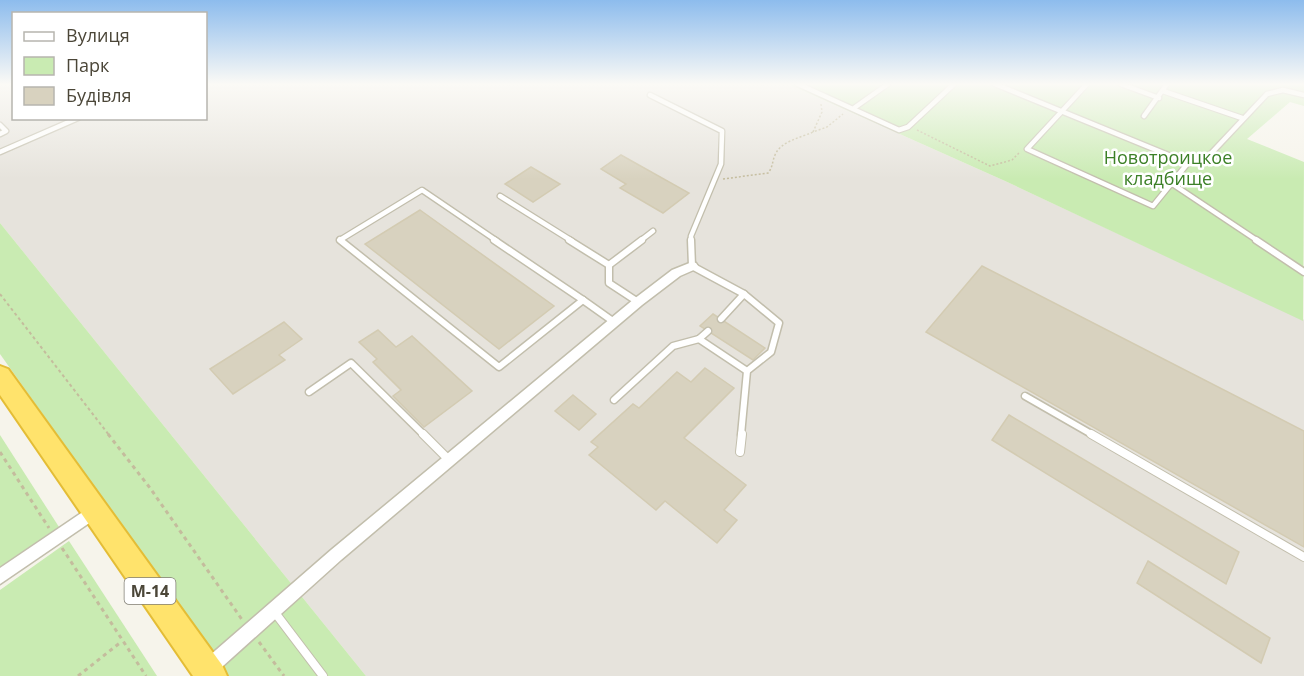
<svg xmlns="http://www.w3.org/2000/svg" width="1304" height="676" font-family="'Open Sans',sans-serif">
  <style>
    .industrial { fill: #e6e3dc }
    .green { fill: #c9ebb2 }
    .building { fill: #d8d2bf; stroke: #d3cbb2; stroke-width: 1.5 }
    .lines { fill: none; stroke-linecap: round; stroke-linejoin: round }
    .lane-far2-casing { stroke: #c2beac; stroke-width: 7 }
    .lane-far1-casing { stroke: #c2beac; stroke-width: 9 }
    .lane-casing { stroke: #c2beac; stroke-width: 10 }
    .street-casing { stroke: #c2beac; stroke-width: 3 }
    .highway-casing { stroke: #e4bd36; stroke-width: 4 }
    .path-far2 { stroke: #c4bc9d; stroke-width: 1.5; stroke-dasharray: 2 2; stroke-linecap: butt }
    .path-far1 { stroke: #c4bc9d; stroke-width: 2; stroke-dasharray: 3 3; stroke-linecap: butt }
    .path { stroke: #c4bc9d; stroke-width: 3; stroke-dasharray: 4 4; stroke-linecap: butt }
    .lane-far2 { stroke: #fff; stroke-width: 4.5 }
    .lane-far1 { stroke: #fff; stroke-width: 6 }
    .lane { stroke: #fff; stroke-width: 8 }
    .street { fill: #fff; fill-rule: evenodd }
    .highway { fill: #ffe36c; fill-rule: evenodd }
    .labels { text-anchor: middle; dominant-baseline: central; stroke-width: 5; stroke-linejoin: round; paint-order: stroke }
    .shield { fill: #fff; stroke: #817e74; stroke-width: 1.5 }
    .shield-label { font-size: 16px; font-weight: bold; fill: #4b4638 }
    .park-label { font-size: 18px; fill: #3c8027; stroke: #fff }
  </style>
  <rect width="100%" height="100%" fill="#f6f4eb"/>
  <!-- industrial -->
  <path class="industrial" d="M0,85h13l1,33h192v-33h584l215,96 298,139 1,-1v357h-938l-366,-453z"/>
  <!-- green -->
  <g class="green">
    <path d="M790,85h514v21l-14,-4 -43,37 57,23 -1,159 -298,-140z"/>
    <path d="M0,223l366,453h-138l-228,-322z"/>
    <path d="M0,435l59,92 -59,40z"/>
    <path d="M69,541l88,135h-157v-86z"/>
  </g>
  <!-- building -->
  <g class="building">
    <path d="M621,155l68,38 -26,20 -43,-25 6,-4 -25,-15z"/>
    <path d="M531,167l29,17 -27,18 -28,-18z"/>
    <path d="M420,210l134,96 -55,43 -134,-105z"/>
    <path d="M982,266l322,165v116l-378,-215z"/>
    <path d="M713,314l52,34 -12,12 -53,-34z"/>
    <path d="M284,322l18,17 -23,16 6,5 -52,34 -23,-25z"/>
    <path d="M378,330l18,17 16,-11 60,55 -48,36 -31,-31 8,-6 -28,-28 4,-3 -18,-17z"/>
    <path d="M705,368l29,20 -50,50 62,47 -22,25 13,10 -20,23 -52,-42 -9,9 -67,-55 9,-8 -7,-5 42,-38 6,4 38,-36 14,10z"/>
    <path d="M573,395l23,19 -17,16 -24,-19z"/>
    <path d="M1009,415l230,137 -13,32 -234,-144z"/>
    <path d="M1148,561l122,77 -9,25 -124,-80z"/>
  </g>
  <g class="lines">
    <!-- lane-far2 casing -->
    <g class="lane-far2-casing">
      <g id="lane-far2">
        <path d="M798,84l101,46 9,-3 46,-43"/>
        <path d="M995,84l193,79"/>
        <path d="M1087,84l-60,65 126,57 35,-43 15,-1 64,-68 16,-4 21,5"/>
        <path d="M1121,84l38,14"/>
        <path d="M1163,91l79,27"/>
        <path d="M650,95l72,36 -1,33 -30,72v5"/>
        <path d="M854,108l34,-24"/>
        <path d="M1144,116l23,-32"/>
        <path d="M0,125l6,6 -6,3"/>
        <path d="M0,152l78,-34"/>
        <path d="M1171,183l87,58"/>
        <path d="M500,196l72,45"/>
        <path d="M342,241l-2,-1 82,-50 75,51"/>
        <path d="M640,241l13,-10"/>
      </g>
    </g>
    <!-- lane-far1 casing -->
    <g class="lane-far1-casing">
      <g id="lane-far1">
        <path d="M340,240l159,127 84,-67"/>
        <path d="M494,240l89,60"/>
        <path d="M569,240l40,25"/>
        <path d="M691,240l1,26 52,28"/>
        <path d="M1256,240l48,32"/>
        <path d="M609,265l33,-25"/>
        <path d="M609,265v18l29,19"/>
        <path d="M583,300l31,22"/>
        <path d="M721,319l23,-25 35,29 -8,29 -24,19 -6,64"/>
        <path d="M699,339l48,32"/>
        <path d="M309,392l42,-29 73,72"/>
        <path d="M1025,396l68,39"/>
        <path d="M614,400l59,-54 26,-7 9,-8"/>
      </g>
    </g>
    <!-- lane casing -->
    <g class="lane-casing">
      <g id="lane">
        <path d="M423,434l27,27"/>
        <path d="M1091,434l213,123"/>
        <path d="M740,452l2,-18"/>
        <path d="M273,610l50,66"/>
      </g>
    </g>
    <!-- street casing -->
    <g class="street-casing">
      <g id="street">
        <path d="M692,262l4,1 2,3 -2,3 -16,7 -38,29 -301,255 -128,115h-12l-2,-6 2,-6 130,-113 303,-251 38,-29z"/>
        <path d="M96,503l5,2 2,5 -2,5 -101,69v-16z"/>
      </g>
    </g>
    <!-- highway casing -->
    <g class="highway-casing">
      <path id="highway" d="M0,366l8,3 214,296 5,11h-34l-193,-281z"/>
    </g>
    <!-- path-far2 -->
    <g class="path-far2">
      <path d="M821,104l1,8 -9,20 14,-5 16,-13"/>
      <path d="M917,130l73,36 22,-6 7,-7"/>
      <path d="M723,179l45,-6c5,-6 4,-11 7,-18 6,-14 25,-17 38,-23"/>
    </g>
    <!-- path-far1 -->
    <path class="path-far1" d="M0,294l109,141"/>
    <!-- path -->
    <g class="path">
      <path d="M108,434l42,54 93,133"/>
      <path d="M0,452l49,76"/>
      <path d="M62,548l84,128"/>
      <path d="M259,642l25,34"/>
      <path d="M78,676l43,-34"/>
    </g>
    <!-- lane-far2 -->
    <use href="#lane-far2" class="lane-far2"/>
    <!-- lane-far1 -->
    <use href="#lane-far1" class="lane-far1"/>
    <!-- lane -->
    <use href="#lane" class="lane"/>
    <!-- street -->
    <use href="#street" class="street"/>
    <!-- highway -->
    <use href="#highway" class="highway"/>
  </g>
  <!-- sky -->
  <linearGradient id="sky" x2="0" y2="1"><stop stop-color="#8dbced"/><stop offset="0.47" stop-color="#fbfaf6"/><stop offset="1" stop-color="#fbfaf6" stop-opacity="0"/></linearGradient>
  <rect width="1304" height="179" fill="url(#sky)"/>
  <g class="labels">
    <!-- shield labels -->
    <rect class="shield" x="124.5" y="578" width="51" height="26" rx="4.5"/>
    <g class="shield-label">
      <text x="150" y="591">М-14</text>
    </g>
    <!-- park labels -->
    <g class="park-label">
      <text x="1168" y="157">Новотроицкое<tspan x="1168" dy="21">кладбище</tspan></text>
    </g>
  </g>
  <!-- legend -->
  <rect x="12" y="12" width="195" height="108" fill="#ffffff" stroke="#b7b5af" stroke-width="1.5"/>
  <rect x="24" y="32" width="30" height="9" fill="#ffffff" stroke="#b7b5af" stroke-width="1.5"/>
  <text x="66" y="42" font-size="18" fill="#4b4638">Вулиця</text>
  <rect x="24" y="57" width="30" height="18" fill="#c9ebb2" stroke="#b7b5af" stroke-width="1.5"/>
  <text x="66" y="72" font-size="18" fill="#4b4638">Парк</text>
  <rect x="24" y="87" width="30" height="18" fill="#d8d2bf" stroke="#b7b5af" stroke-width="1.5"/>
  <text x="66" y="102" font-size="18" fill="#4b4638">Будівля</text>
</svg>
